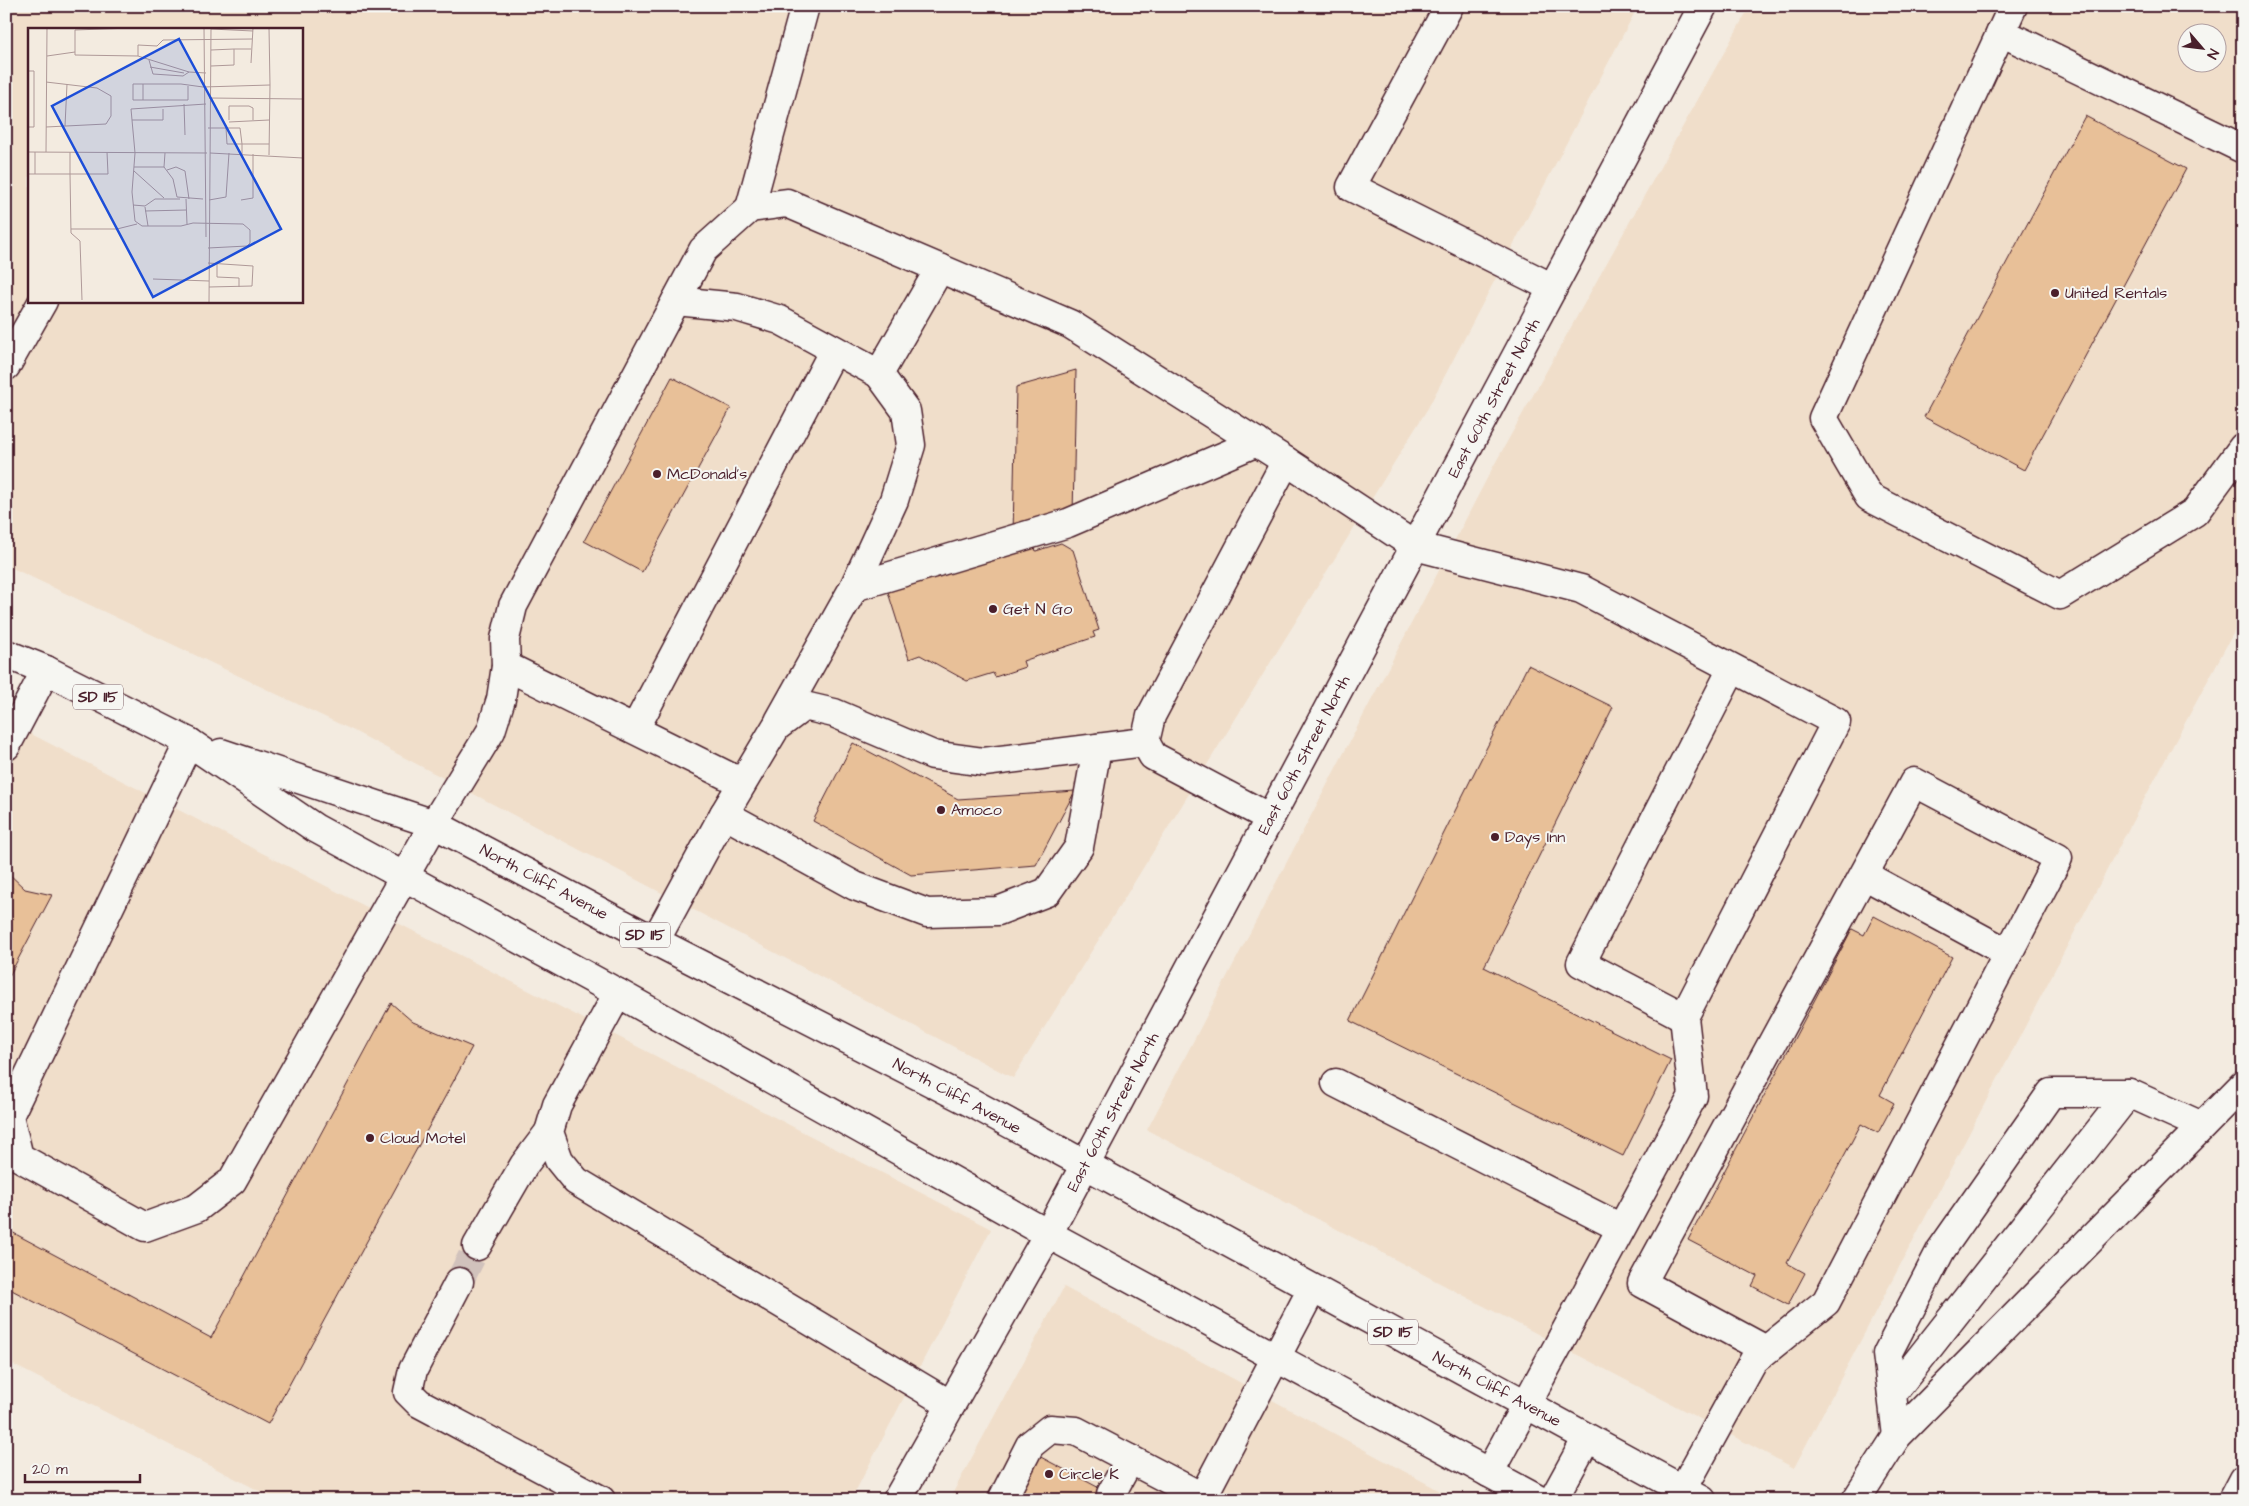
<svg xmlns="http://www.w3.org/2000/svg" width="2249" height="1506" font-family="'Architects Daughter',sans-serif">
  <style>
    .built { fill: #f0deca; fill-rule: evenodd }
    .building { fill: #e8c098; stroke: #4a1f2b }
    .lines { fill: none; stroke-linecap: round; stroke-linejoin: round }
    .minor-tunnel { stroke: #d1c2bc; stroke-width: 28; stroke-dasharray: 28 14; stroke-linecap: butt }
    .minor-casing { stroke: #4a1f2b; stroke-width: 31 }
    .major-casing { stroke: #4a1f2b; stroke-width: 31 }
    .minor { stroke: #f6f6f2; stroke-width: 28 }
    .major { stroke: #f6f6f2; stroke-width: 28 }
    .poi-dot { fill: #4a1f2b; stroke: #f6f6f2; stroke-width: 2 }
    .labels { text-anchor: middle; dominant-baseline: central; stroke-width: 4; stroke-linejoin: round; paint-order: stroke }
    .shield { fill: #f6f6f2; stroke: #7e6067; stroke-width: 1 }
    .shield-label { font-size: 15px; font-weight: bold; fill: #4a1f2b }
    .poi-label { font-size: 16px; fill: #4a1f2b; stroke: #f6f6f2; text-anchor: start }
    .street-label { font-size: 16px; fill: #4a1f2b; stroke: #f6f6f2 }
    .inset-road { fill: none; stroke: #af9998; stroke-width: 1 }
    .view { fill: #1d4ed8; fill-opacity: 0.15; stroke: #1d4ed8; stroke-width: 2.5 }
    .inset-edge { fill: none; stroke: #4a1f2b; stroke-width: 2.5 }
  </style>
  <rect width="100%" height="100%" fill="#f3ebe0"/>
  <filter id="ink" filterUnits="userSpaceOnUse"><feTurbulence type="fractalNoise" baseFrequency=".02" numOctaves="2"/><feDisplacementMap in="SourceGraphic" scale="10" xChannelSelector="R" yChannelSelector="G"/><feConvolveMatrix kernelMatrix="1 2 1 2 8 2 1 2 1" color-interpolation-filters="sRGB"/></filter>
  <g filter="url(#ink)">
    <!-- built -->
    <g class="built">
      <path d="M6,6h1632l-210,402 -415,670 -661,-348 -346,-165zM29,29h272v272h-272z"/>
      <path d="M1750,6h493v609l-102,190 -347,663 -647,-338 346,-663zM2186,32h30v30h-30z"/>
      <path d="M6,721l985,508 -140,271h-574l-271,-139z"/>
      <path d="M1064,1287l393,213h-508z"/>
    </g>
    <!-- building -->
    <g class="building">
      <path d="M2085,116l101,53 -162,301 -100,-53z"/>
      <path d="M1076,370l-3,145 -60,21 3,-149z"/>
      <path d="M672,377l59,31 -89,164 -58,-31z"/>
      <path d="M1033,543l3,8 25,-8 12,7 26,80 -6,2 2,5 -72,24 2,6 -30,10 -2,-4 -26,8 -47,-26 -11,4 -22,-70z"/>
      <path d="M1528,665l85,42 -129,260 187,93 -48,96 -273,-135z"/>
      <path d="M853,743l105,56 117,-8 -39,74 -125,10 -98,-54z"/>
      <path d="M6,871l19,18 27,6 -46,87z"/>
      <path d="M1874,916l78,41 -72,138 14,8 -16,30 -17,-9 -74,139 18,10 -17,32 -36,-19 5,-10 -69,-36 164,-311 12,6z"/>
      <path d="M391,1003l22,19 59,25 -204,377 -262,-137v-58l205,109z"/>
      <path d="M1035,1454l87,46h-111z"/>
    </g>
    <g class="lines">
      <!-- minor-tunnel -->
      <path class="minor-tunnel" d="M459,1282l18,-36"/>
      <!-- minor casing -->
      <g class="minor-casing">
        <g id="minor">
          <path d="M1449,6l-98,181 202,101"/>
          <path d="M2013,6l-190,412 46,79 191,98 135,-83 48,-65"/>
          <path d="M2001,32l242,117"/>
          <path d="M750,208l55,-202"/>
          <path d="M676,301l61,6 43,13 99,54"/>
          <path d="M6,366l37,-65"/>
          <path d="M854,587l214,-64 189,-81"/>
          <path d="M506,666l236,117"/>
          <path d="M779,721l75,-134 40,-87 17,-55 -5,-34 -27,-37 61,-106"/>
          <path d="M635,729l199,-379"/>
          <path d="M189,742l-180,374 10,41 126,70 52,-19 35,-27 202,-357 57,-93 10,-32 5,-33 -1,-27 8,-33 190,-356 47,-42 37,-5 283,121 216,137 129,85 166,43 255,133 -152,295 9,79 -204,377"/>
          <path d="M6,746l40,-76"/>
          <path d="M724,814l131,72 72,27 71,-2 49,-19 32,-45 18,-99"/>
          <path d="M1270,818l-117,-62 -8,-14 6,-26 135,-255"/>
          <path d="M1864,875l144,78"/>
          <path d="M655,941l69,-127 52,-87 28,-21 30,7 99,42 51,7 161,-20"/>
          <path d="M618,993l-61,112 -8,27 10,28 17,21 375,224"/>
          <path d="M1684,1017l-103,-54 151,-294"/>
          <path d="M1336,1083l285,145"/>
          <path d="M477,1246l47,-81 25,-33"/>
          <path d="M459,1282l-46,88 -5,22 11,11 182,97"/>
          <path d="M1892,1394l237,-301"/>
          <path d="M1897,1436l-10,-82 54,-104 110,-157h78l73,33"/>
          <path d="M1111,1494l19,-35"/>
          <path d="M897,1500l151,-266"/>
          <path d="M1002,1500l28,-55 20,-16 26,2 126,66"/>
          <path d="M1201,1500l111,-211"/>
          <path d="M1553,1500l34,-62"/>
          <path d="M1681,1500l2,-11 71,-129 72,-58 232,-444 -144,-76 -272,501 124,67"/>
          <path d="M1856,1500l41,-64 346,-351"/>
          <path d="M2232,1500l11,-21"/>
        </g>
      </g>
      <!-- major casing -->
      <g class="major-casing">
        <g id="major">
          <path d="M6,654l40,16 143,72 126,86 303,165 430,241 491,266"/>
          <path d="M221,753l213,71 221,117 319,163 728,396"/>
          <path d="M1048,1234l655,-1228"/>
        </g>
      </g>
      <!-- minor -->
      <use href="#minor" class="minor"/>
      <!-- major -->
      <use href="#major" class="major"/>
    </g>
  </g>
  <!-- markers -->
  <g class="poi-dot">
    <circle cx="2055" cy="293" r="5"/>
    <circle cx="657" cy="474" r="5"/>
    <circle cx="993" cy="609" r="5"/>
    <circle cx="941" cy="810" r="5"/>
    <circle cx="1495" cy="837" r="5"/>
    <circle cx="370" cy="1138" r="5"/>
    <circle cx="1049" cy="1474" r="5"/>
  </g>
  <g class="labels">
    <!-- shield labels -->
    <g class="shield">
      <rect x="73" y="684.5" width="50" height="25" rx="4"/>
      <rect x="620" y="922.5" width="50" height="25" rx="4"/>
      <rect x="1368" y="1319.5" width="50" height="25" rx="4"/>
    </g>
    <g class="shield-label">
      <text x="98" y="697">SD 115</text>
      <text x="645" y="935">SD 115</text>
      <text x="1393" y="1332">SD 115</text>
    </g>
    <!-- poi labels -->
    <g class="poi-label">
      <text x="2065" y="293">United Rentals</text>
      <text x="667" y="474">McDonald's</text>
      <text x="1003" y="609">Get N Go</text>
      <text x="951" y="810">Amoco</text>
      <text x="1505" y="837">Days Inn</text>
      <text x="380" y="1138">Cloud Motel</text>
      <text x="1059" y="1474">Circle K</text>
    </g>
    <!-- street labels -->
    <g class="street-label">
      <text transform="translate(1494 398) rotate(-62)">East 60th Street North</text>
      <text transform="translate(1304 755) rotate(-62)">East 60th Street North</text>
      <text transform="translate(544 882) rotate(28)">North Cliff Avenue</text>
      <text transform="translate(957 1096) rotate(28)">North Cliff Avenue</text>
      <text transform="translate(1113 1112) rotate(-62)">East 60th Street North</text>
      <text transform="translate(1497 1389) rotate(28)">North Cliff Avenue</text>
    </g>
  </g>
  <!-- overview -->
  <g transform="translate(28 28)">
    <rect width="275" height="275" fill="#f3ebe0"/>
    <path class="inset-road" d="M103,0l-56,2v25l63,1 51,16 17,1M176,0l2,209M183,1l42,2M206,21h17M19,28l28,-4M110,28v-11l19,1 6,-6 89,-1M121,32l4,14 30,2 6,-4M223,35l2,-35M183,38l23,-1v-16l-23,1M122,39l34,6M0,43h6v56h-6M160,58v14h-55v-16h48l22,3 67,-2 -1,-57M181,70l94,1M115,72v-16M156,76l1,31M178,76l-75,5 4,44 -3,39 3,29 7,5h39l12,-3 50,1 7,6v13l-3,3 -39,2M104,92h31v-11M201,92v-14h20l4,2v12M201,94l40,-2M37,98l2,-42M18,99l60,-3 5,-8v-20l-14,-8 -51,-6M180,100h32l2,16h-15l-1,-16M0,124l179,1M18,124l1,-124M182,125l93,5M214,126v-10h27M241,127l1,-70M106,139h30l1,-14M136,139l9,12 4,18 26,2M139,142l9,-3 9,4 4,28M106,143l30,27M0,146h7v-22M7,146h35v-22M158,171l1,25M181,172l17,-3 3,-44M213,172l12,-2v-44M105,177l12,1 10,-7h25M117,179l3,19M117,183l41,-1M43,201h46l20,-5M180,235l45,3 -1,20 -43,1M189,235v14l22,1v9M125,251l56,2M54,272l-2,-59 -9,-8 -1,-59h38l-1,-22M181,275l2,-275"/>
    <path class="view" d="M151,11l102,190 -128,68 -101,-191z"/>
    <rect width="275" height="275" class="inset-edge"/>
  </g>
  <!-- margin -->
  <rect width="2249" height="1506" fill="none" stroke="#f6f6f2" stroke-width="25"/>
  <rect x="12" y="12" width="2224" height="1481" fill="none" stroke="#4a1f2b" stroke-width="2" filter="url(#ink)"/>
  <!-- north arrow -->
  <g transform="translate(2202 48) rotate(118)"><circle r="24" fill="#f6f6f2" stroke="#b1a0a2"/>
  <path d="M0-4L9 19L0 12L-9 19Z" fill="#4a1f2b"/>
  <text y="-8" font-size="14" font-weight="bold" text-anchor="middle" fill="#4a1f2b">N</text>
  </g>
  <!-- scale -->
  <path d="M25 1474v8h115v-8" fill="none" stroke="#4a1f2b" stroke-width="2.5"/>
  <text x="32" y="1474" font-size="15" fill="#4a1f2b" stroke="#f6f6f2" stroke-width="4" paint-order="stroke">20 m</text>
</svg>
